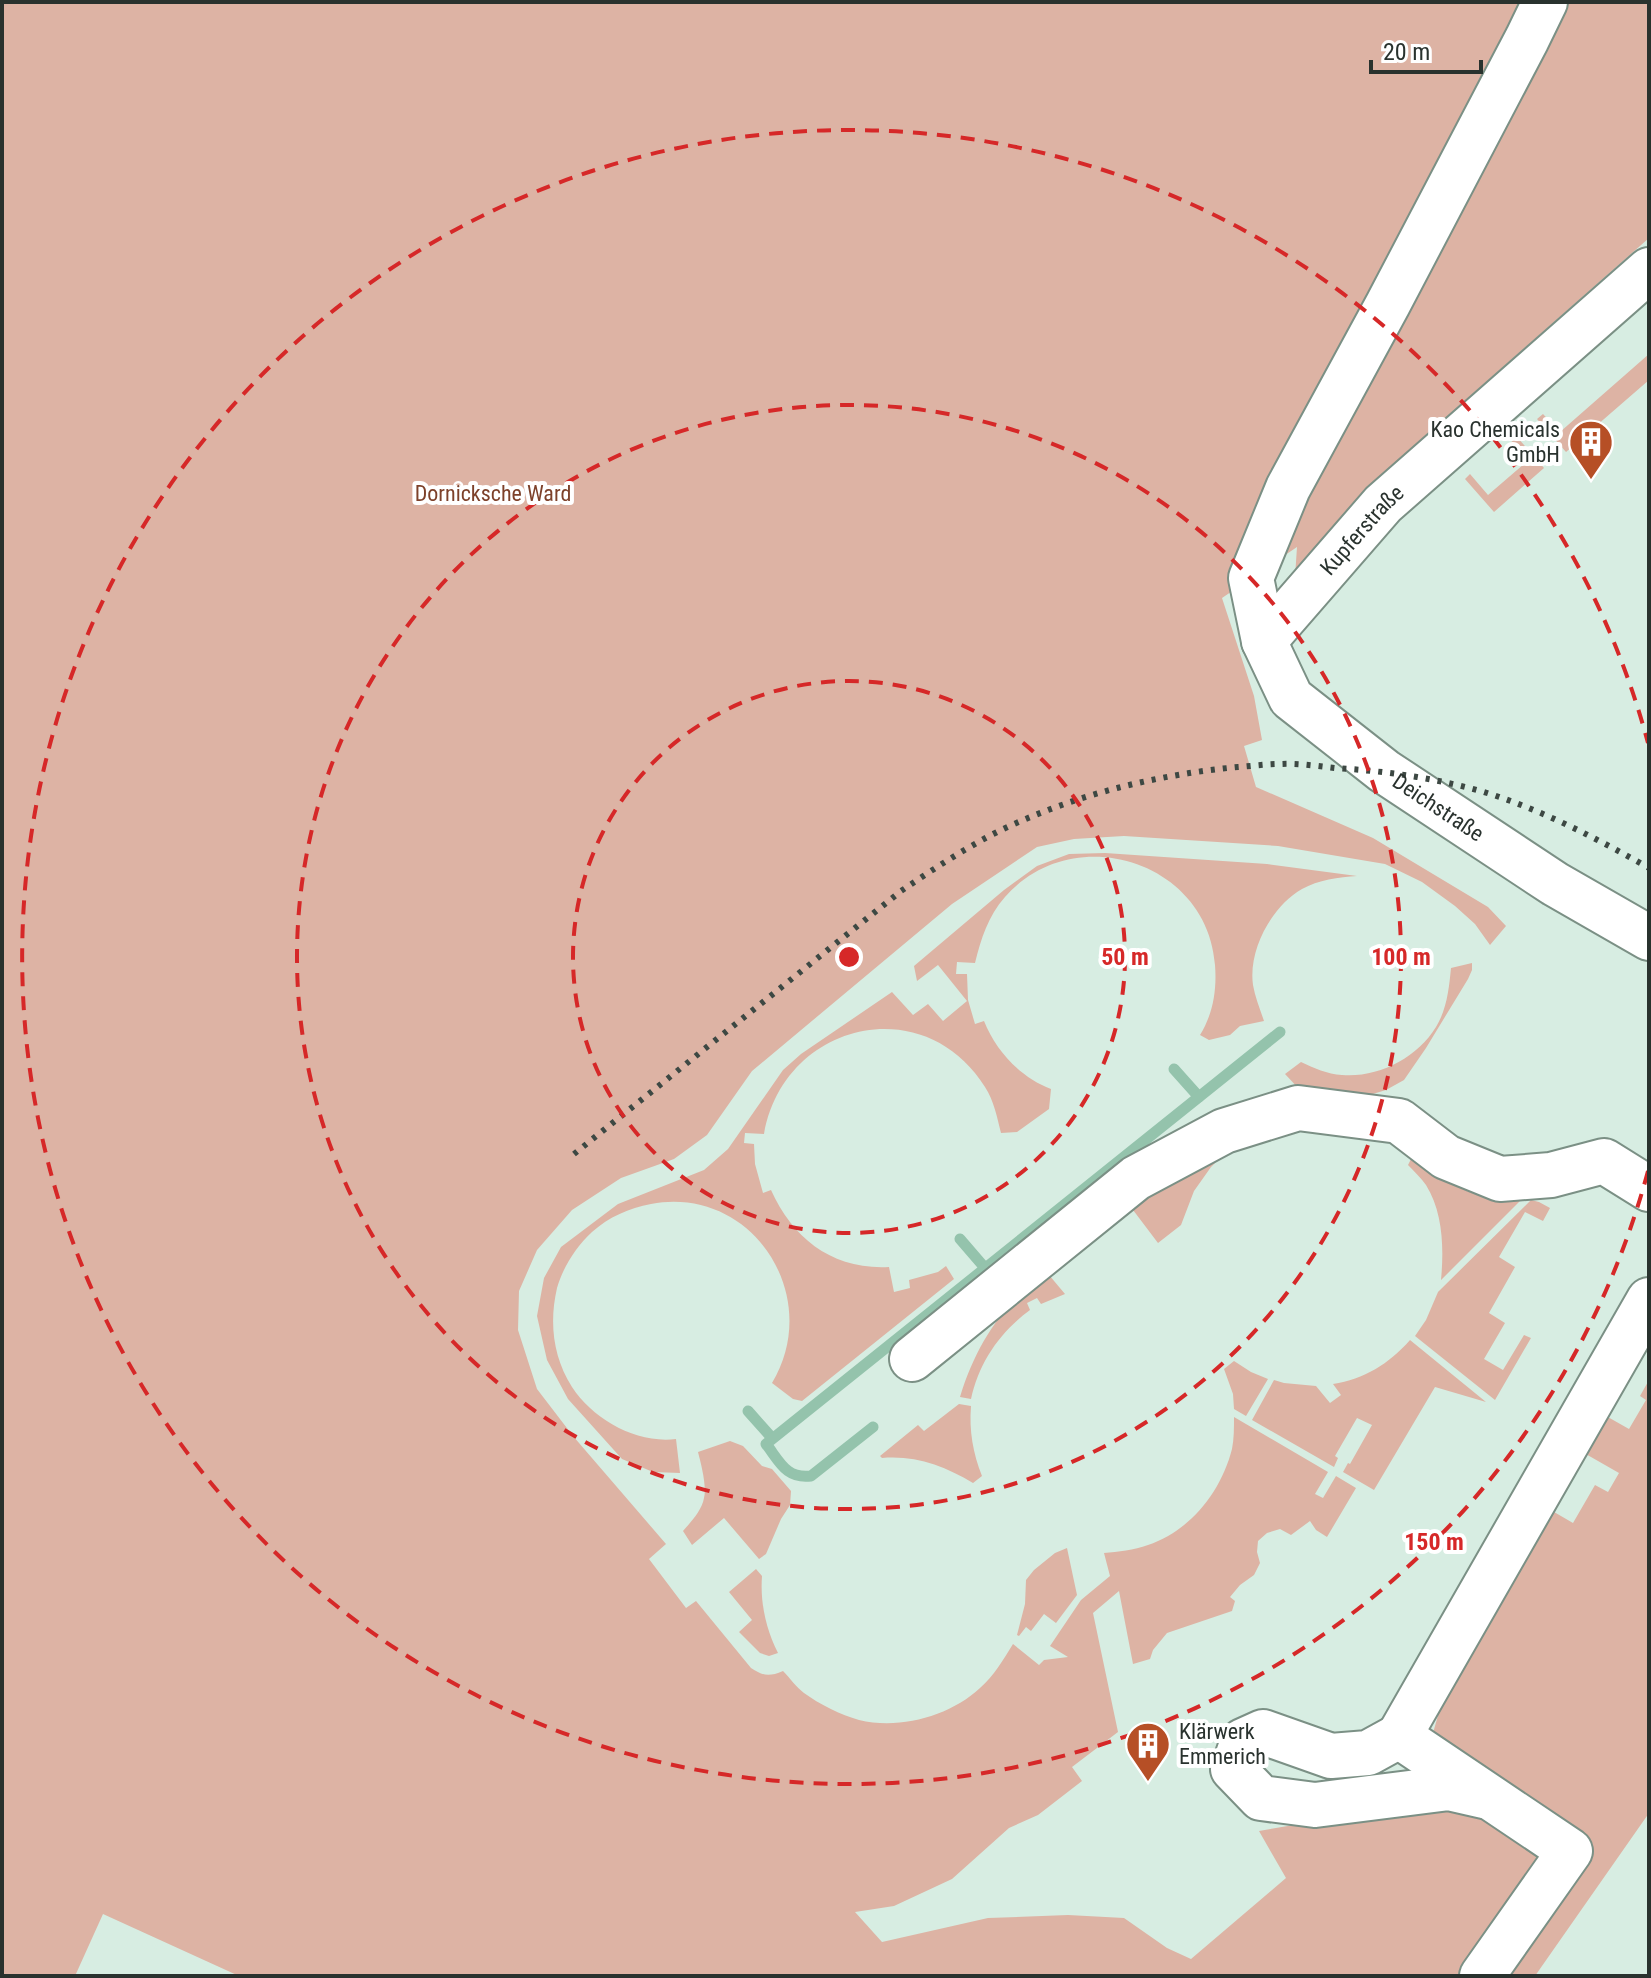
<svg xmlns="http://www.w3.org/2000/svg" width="1651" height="1978" font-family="'Roboto Condensed',sans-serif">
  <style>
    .green { fill: #ddb3a4 }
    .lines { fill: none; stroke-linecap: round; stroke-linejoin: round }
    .stream { stroke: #94c3ac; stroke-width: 11 }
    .minor-casing { stroke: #7b9085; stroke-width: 48 }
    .minor { stroke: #fff; stroke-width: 44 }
    .rail { stroke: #3d4843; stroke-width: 6; stroke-dasharray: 4 8; stroke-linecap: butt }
    .ring { fill: none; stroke: #d62828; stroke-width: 4; stroke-dasharray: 14 10 }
    .labels { text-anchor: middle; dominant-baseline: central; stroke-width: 8; stroke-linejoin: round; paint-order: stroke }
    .poi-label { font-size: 22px; fill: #29322e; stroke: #fff; text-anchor: end }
    .park-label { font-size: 22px; fill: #7d412a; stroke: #fff }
    .street-label { font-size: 22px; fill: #29322e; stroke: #fff }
    .centre { fill: #d62828; stroke: #fff; stroke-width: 4 }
    .ring-label { font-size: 24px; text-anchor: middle; font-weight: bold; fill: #d62828; stroke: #fff; stroke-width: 8; stroke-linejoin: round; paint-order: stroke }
  </style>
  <rect width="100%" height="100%" fill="#d7ede2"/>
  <!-- green -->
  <g class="green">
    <path d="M2,2h1647v236l-249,220 -63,65 -42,54 2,-30 -75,51 32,98 8,44 -18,6 12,41 117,51 115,69 18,19 -16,19 -15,-21 -20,-18 -33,-24 -37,-18 -107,-18 -154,-10 -50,3 -37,8 -85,57 -200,167 -45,64 -33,24 -53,19 -49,32 -35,40 -18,41 -1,39 19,59 36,47 93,108 -17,15 37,49 10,-7 55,67c12,8 18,9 32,3 7,7 13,16 21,22 15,11 37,22 55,27 41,10 91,-4 121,-32 14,-12 23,-28 33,-44l26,21 5,-5 24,-3 -18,-11 31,-46 29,-24 -6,-23c14,-1 30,-3 44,-8 42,-14 73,-53 84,-96 2,-10 2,-21 2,-32l94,55 -13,22 8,4 13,-22 20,12 -29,49 -11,-7 -6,-9 -19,14 -11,-6 -13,4 -9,8 -1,11 3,11 -6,12 -14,10 -10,12 5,4 -3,10 -65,22 -14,17 -3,9 -17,5 -14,-73 -26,22 25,119 -46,35 10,14 -44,34 -29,13 -57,51 -58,27 -39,6 27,30 106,-24 80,-3 56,3 43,30 24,11 95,-81 -27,-47 129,-22 65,-4 43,20 -63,-92 12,-42 97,-186 31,18 22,-38 13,7 11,-19 -42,-24 22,-37 30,17 17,-29 -6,-4 9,-16v433l-114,163h-1296l-136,-62 -28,62h-73z"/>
    <path d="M1649,354v26l-83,72 -29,-33 6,-5 17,18z"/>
    <path d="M1517,437l27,31 -50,44 -29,-33 5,-5 18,21 36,-31 -16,-19z"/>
    <path d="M1105,853l162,11 90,12c-18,1 -39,4 -55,13 -30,17 -54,61 -49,96 2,12 7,24 11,36l-24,5 -10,9 -21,5 -9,-5c13,-21 17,-45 15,-70 -7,-104 -142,-146 -210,-68 -17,19 -24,42 -30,66l-18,-1 -1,12h11l1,26 7,24 9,-3c12,30 36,56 67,68l-2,20 -32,23 -16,1c-4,-16 -7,-32 -16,-46 -61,-98 -201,-65 -221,47l-19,-1 -1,10 10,1 1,20 8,29 8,-3c22,49 62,80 118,77l5,25 16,-4 -1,-8 29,-8 8,-6 8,13 -152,122 -9,-2 -21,-16c52,-86 -19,-198 -121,-179 -22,4 -42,13 -59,28 -16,15 -29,35 -35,56 -8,35 -4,69 15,99 21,32 64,57 104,52l4,34 -27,-1 -31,-13 -54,-60 -21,-39 -10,-44 7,-38 17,-31 57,-43 86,-34 24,-21 55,-79 18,-16 91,-62 21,23 15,-11 15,17 24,-20 -29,-36 -21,16 -3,-15 90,-76 33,-24 32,-12z"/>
    <path d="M1472,963v7l-4,9 -42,69 -22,32 -18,10 -20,6 -66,-6 -15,-16 16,-12c13,6 26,12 41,13 36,3 75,-17 94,-48 11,-18 13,-39 15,-59z"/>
    <path d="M1225,1153l-14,14 -17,24 -13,34 -23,18 -31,-41z"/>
    <path d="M1411,1159c21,12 50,34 74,37 12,2 25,0 38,2l-82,82c3,-32 2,-68 -15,-95 -5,-7 -12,-14 -18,-20z"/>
    <path d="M1531,1200l8,2 11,6 -7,13 -18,-9 -26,45 16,10 -26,46 16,10 -21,36 19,11 21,-35 7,3 -36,62 -80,-64 11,-16 12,-28z"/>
    <path d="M1044,1269l21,25 -24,10 -4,-6 -10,5 3,7c-30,22 -51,52 -59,89l-11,-2c17,-55 42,-89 84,-128z"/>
    <path d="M1410,1340l76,62 -51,-15 -61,103 -31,-18 5,-9 2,1 22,-39 -15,-7 -22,38 3,2 -4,9 -82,-47 22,-40 10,3 32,3 14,17 11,-8 -8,-11c31,-5 56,-20 77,-44z"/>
    <path d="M1234,1361l17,11 17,7 -22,37 -12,-7 -1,-15 -9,-25z"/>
    <path d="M959,1404l12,2c-2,25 2,47 11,70l-9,7c-28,-17 -58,-28 -91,-25l-2,-2 38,-31 6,6z"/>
    <path d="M730,1441l13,5 19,20 10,3 19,22 -1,14 -9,14 -15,35 -7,5 -35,-41 -32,27 -9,-14c8,-9 19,-21 21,-33 3,-12 -3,-34 -6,-46z"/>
    <path d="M1067,1548l10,47 -21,28 -12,-9 -13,17 -5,-4 -7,9 -2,-1 8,-31 1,-24 8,-10 21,-17z"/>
    <path d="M756,1569l6,7c-2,27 4,53 16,77l-9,3 -9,-3 -21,-21 13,-12 -23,-28z"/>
  </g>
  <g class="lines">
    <!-- stream -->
    <g class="stream">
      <path d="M1174,1069l25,28"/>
      <path d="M960,1239l25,29"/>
      <path d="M748,1411l24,27"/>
      <path d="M873,1427l-62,49c-25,3 -31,-14 -45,-32l514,-412"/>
    </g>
    <!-- minor casing -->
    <g class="minor-casing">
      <g id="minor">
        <path id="s1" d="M1545,2l-18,37 -139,265 -100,184 -37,90 13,63 27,57 93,73 171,113 94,54"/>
        <path id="s2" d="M1264,641l119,-137 266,-234"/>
        <path d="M912,1359l224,-181 88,-47 74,-23 101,13 47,36 54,22 51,-4 53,-14 45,28"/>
        <path d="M1399,1736l-31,17 -37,3 -68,-24 -20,9 -10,28 28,29 54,7 134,-17 35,8"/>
        <path d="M1482,1976l88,-125 -171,-115 250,-436"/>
      </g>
    </g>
    <!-- minor -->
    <use href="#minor" class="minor"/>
    <!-- rail -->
    <path class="rail" d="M574,1154l327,-263c37,-25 79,-53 120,-70 69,-30 143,-47 217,-54 14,-1 28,-3 42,-3 18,-1 37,2 55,4 51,3 100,10 149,24 58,18 112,46 165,76"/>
  </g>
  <!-- distance rings -->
  <g class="ring">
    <circle cx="849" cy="957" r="276"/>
    <circle cx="849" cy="957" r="552"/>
    <path d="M1648 1171A827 827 0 1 1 1648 743"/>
  </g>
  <!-- icons -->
  <defs>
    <g id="building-pin" transform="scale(2.3)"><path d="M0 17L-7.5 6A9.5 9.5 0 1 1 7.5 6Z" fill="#b64f26" stroke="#fff"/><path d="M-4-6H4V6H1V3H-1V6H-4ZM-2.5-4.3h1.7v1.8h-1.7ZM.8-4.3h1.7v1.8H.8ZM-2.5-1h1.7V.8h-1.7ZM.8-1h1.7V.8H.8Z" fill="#fff"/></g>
  </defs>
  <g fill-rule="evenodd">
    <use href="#building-pin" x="1591" y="442"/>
    <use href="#building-pin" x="1148" y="1744"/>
  </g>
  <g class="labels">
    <!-- poi labels -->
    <g class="poi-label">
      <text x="1560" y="429">Kao Chemicals<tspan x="1560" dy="25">GmbH</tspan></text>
      <text x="1179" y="1731" text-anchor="start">Klärwerk<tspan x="1179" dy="25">Emmerich</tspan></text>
    </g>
    <!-- park labels -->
    <g class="park-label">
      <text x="493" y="493">Dornicksche Ward</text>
    </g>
    <!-- street labels -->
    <g class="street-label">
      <text stroke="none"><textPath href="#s2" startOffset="148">Kupferstraße</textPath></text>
      <text stroke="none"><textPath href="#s1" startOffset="958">Deichstraße</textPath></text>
    </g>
  </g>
  <circle cx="849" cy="957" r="12" class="centre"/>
  <g class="ring-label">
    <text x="1125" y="965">50 m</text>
    <text x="1401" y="965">100 m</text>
    <text x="1434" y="1550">150 m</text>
  </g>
  <!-- border -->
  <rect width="1651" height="1978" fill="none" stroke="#29322e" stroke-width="8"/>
  <!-- scale -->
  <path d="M1371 60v12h110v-12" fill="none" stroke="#29322e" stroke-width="4"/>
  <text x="1383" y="60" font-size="24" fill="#29322e" stroke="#ffffff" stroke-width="6" paint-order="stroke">20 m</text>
</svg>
